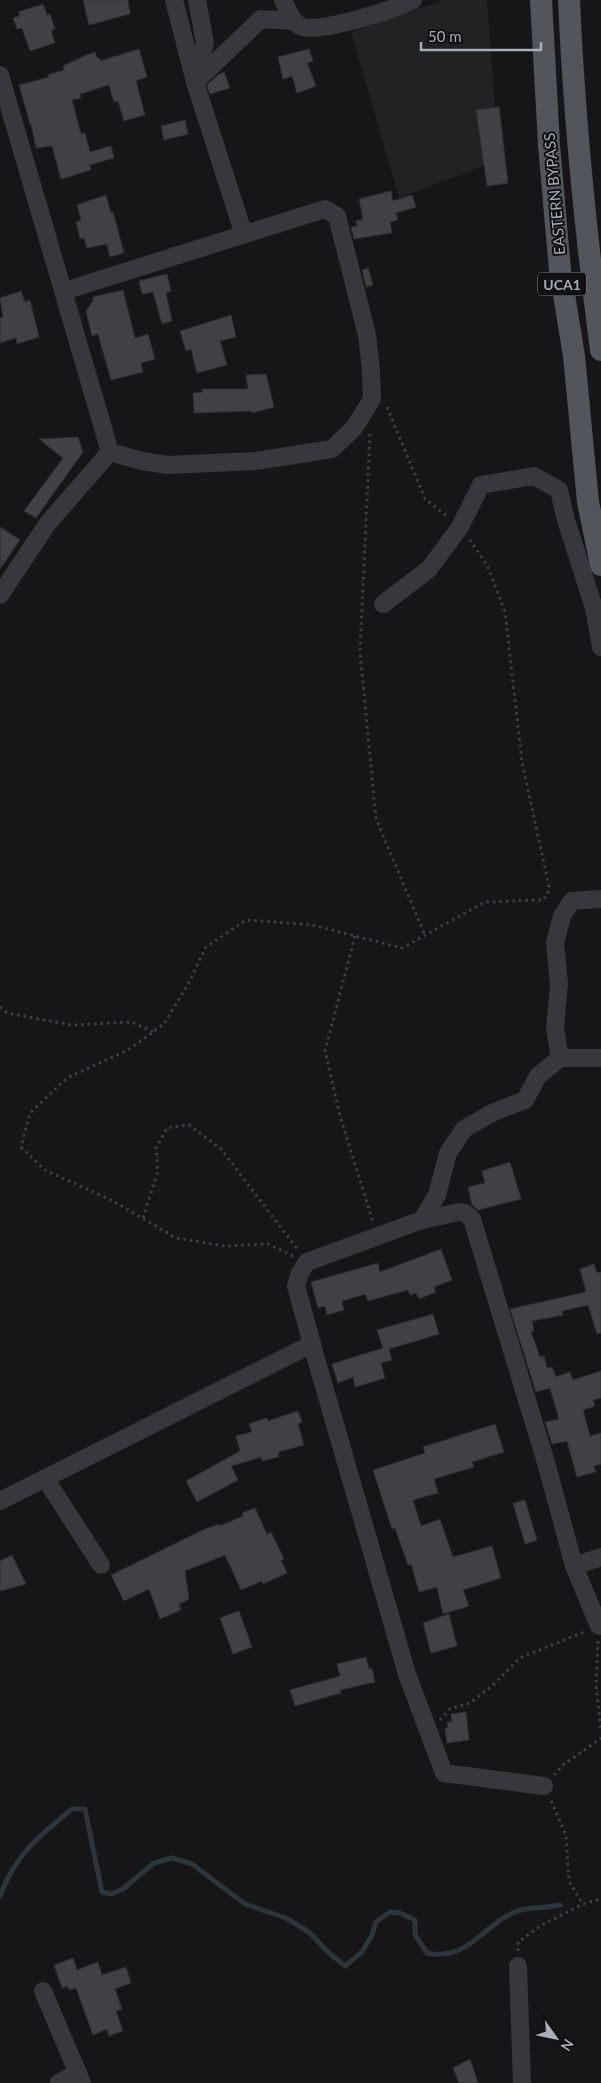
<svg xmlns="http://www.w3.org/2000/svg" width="601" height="2083" font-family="Lato,sans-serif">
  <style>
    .built { fill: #222225 }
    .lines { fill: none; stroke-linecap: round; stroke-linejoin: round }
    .stream { stroke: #2c353c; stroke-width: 5 }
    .building { fill: #404145; stroke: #303034 }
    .path { stroke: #3d3f44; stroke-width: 3; stroke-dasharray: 2.5 4; stroke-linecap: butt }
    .minor { stroke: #37383d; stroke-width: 18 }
    .major { stroke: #53555c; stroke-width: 22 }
    .labels { text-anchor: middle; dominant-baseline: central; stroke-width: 4; stroke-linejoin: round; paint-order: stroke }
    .shield { fill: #111113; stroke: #7b7e86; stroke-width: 1 }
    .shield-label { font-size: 14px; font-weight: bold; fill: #a8adb8 }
    .street-label { font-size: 15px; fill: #a8adb8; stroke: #111113 }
  </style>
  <rect width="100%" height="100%" fill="#161618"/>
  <!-- built -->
  <path class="built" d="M444,0h43l12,160 -100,38 -48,-166z"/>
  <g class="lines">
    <!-- stream -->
    <path class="stream" d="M0,1896c16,-42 38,-59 72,-87h13l17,83 9,2 12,-5 31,-26 18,-5 20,6 53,40 41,14 23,14 20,21 16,13 17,-14 10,-17 4,-13 14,-10 10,1 15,7v15l12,18c44,9 58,-33 94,-43 12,-3 26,-2 39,-5"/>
  </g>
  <!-- building -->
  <g class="building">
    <path d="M83,0h45l2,14 -41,11z"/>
    <path d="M43,4l4,11 3,-1 5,15 -4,2 4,12 -25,8 -8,-23 -5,1 -4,-11 7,-2 -2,-4z"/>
    <path d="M139,49l8,28 -11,4 9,34 -21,6 -6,-20 -4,1 -5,-17 -29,9 1,4 -9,2 9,34 4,-1 5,19 21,-6 3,12 -24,7 1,5 -30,9 -9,-33 -16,2 -5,-24h-1l-11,-39 30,-8 -1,-2 16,-5 -1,-4 23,-11 9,-3 2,6h2l1,3z"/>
    <path d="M309,49l4,12 -6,2 9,23 -19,7 -5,-17 -9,3 -5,-22z"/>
    <path d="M224,72l6,16 -20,6 -3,-9 12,-11z"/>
    <path d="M499,107l9,76 -21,3 -11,-76z"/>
    <path d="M185,120l3,14 -24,6 -3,-14z"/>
    <path d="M391,191l2,10 19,-6 4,12 -20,6 2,7 -8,2 2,11 -38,6 -3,-12 6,-1 -1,-5 7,-2 -4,-20z"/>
    <path d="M106,195l5,18 2,-1 11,41 -14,4 -3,-13 -20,4 -3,-10 -4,1 -4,-17 5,-2 -4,-15z"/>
    <path d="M368,268l5,17 -7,2 -4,-17z"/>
    <path d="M167,274l4,17 -5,2 6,28 -10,3 -9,-32 -11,2 -3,-13z"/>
    <path d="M123,290l12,48 13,-4 7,25 -14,4 2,9 -32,8 -13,-46 -6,2 -6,-25 7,-10v-4z"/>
    <path d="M21,291l4,11 5,-2 9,37 -22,7 -1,-6 -16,5v-25l3,-1 -3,-19z"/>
    <path d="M231,315l5,22 -16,4 7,24 -30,8 -6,-24 -5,2 -6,-20z"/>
    <path d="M266,374l8,33 -22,6v-2l-58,2 -1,-20 10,-1 -1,-3h46l-2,-14z"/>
    <path d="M78,437l5,15 -47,66 -12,-7 39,-53 -24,-19z"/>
    <path d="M0,527l20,13 -20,29z"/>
    <path d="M510,1162l11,37 -43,11 -6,-5 -4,-18 17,-4 -3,-12z"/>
    <path d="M441,1249l11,31 -18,7 2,5 -17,7 -3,-6 -6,2 -2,-5 -40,11 -3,-7 -23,7 2,9 -17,5 -2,-9 -7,2 -7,-26 67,-19 2,9z"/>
    <path d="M594,1264l3,9 4,-1v61l-4,1 -9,-29 -26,6 1,4 -31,6 2,10 -3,1 9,25 4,-1 3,12 5,-1 4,10 14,-5 3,8 28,-9v27l-8,2 2,6 -12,4 7,26 11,-3v31l-7,2 2,6 -19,5 -10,-36 -15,3 -7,-22 14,-3 -9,-31 -14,4 -26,-83 76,-17 -6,-23z"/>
    <path d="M433,1314l6,20 -50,15 3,11 -11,3 4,15 -30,9 -2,-10 -15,6 -6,-19 51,-16 -6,-18z"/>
    <path d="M298,1411l4,11 -4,2 6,21 -26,7 1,5 -17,4 -1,-4 -30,9 7,14 -41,22 -11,-21 54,-30 -4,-15 16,-4 -3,-8 18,-6 1,3z"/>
    <path d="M495,1424l9,28 -32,10 2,5 -40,12 4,14 -25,7 8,26 19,-7 13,38 39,-11 9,32 -38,12 6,16 -26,8 -6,-27 -18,5 -8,-28 -3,1 -13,-37 -3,1 -19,-59 52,-17 -2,-6z"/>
    <path d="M525,1500l12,40 -12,4 -12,-41z"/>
    <path d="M255,1508l12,26 4,-2 13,27 -3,1 6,13 -24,11 -1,-3 -21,9 -16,-35 -40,16 4,28 -10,5 2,6 -21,9 -11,-30 -25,12 -13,-26 94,-46 14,-5 1,2 23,-10 -1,-3z"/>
    <path d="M12,1555l14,29 -26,7v-30z"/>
    <path d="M239,1611l13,36 -19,7 -13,-36z"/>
    <path d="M449,1614l8,32 -26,7 -8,-30z"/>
    <path d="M366,1657l3,12 3,-1 3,14 -35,8 1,3 -46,13 -5,-16 50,-14 -3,-12z"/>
    <path d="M466,1712l3,28 -22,3 -2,-15h3l-1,-6h5l-1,-8z"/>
    <path d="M73,1958l4,12 21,-8 4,13 24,-8 5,16 -16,6 7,20 -6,2 7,20 -14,5 -2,-7 -14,6 -17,-47 -7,2 -1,-4 -6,2 -8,-23z"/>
    <path d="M470,2059l8,24h-19l-6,-15z"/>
  </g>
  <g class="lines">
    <!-- path -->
    <g class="path">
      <path d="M387,407l38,92 23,18"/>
      <path d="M370,434l-10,218 16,167 49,116"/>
      <path d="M355,936l-30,115 15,65 33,106"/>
      <path d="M0,1007l7,6 65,12 60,-3 21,10"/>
      <path d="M143,1218l15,-47 -2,-23 11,-20 22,-3 32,24 77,101"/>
      <path d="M293,1256l-25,-12 -43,2 -49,-8 -63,-37 -68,-31 -24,-23 9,-34 37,-35 61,-28 36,-26 23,-38 19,-39 40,-27 66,5 90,23 83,-46 58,-2 5,-6 1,-7 -27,-125 -17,-150 -18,-47 -18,-26"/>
      <path d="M598,1641l-2,44 5,45"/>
      <path d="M440,1720l10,-11 20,-6 22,-17 28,-28 64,-26"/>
      <path d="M554,1775l9,-10 38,-27"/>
      <path d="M551,1801l15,34 3,46 14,23 18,-5"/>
      <path d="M518,1951v-9l24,-17 41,-21"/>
    </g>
    <!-- minor -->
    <g class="minor">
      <path d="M174,0l21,82 49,153"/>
      <path d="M283,0c5,9 7,20 17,26 15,9 96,-17 113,-26"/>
      <path d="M0,75l110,377"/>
      <path d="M196,79l9,-36 -8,-43"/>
      <path d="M195,82l66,-63 32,2"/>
      <path d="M64,291l261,-82 12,7 30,119 4,35 1,29 -18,29 -22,21 -76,12 -88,4 -26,-4 -32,-9"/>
      <path d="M0,595l48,-72 62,-71"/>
      <path d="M383,604l46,-35 31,-42 21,-42 53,-9 25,14 7,30 28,88 7,39"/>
      <path d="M601,899l-29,2 -10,15 -7,27 4,41 -4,45 5,29h41"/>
      <path d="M422,1220l15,-25 11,-42 16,-24 28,-16 33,-13 13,-24 22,-18"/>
      <path d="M45,1478l56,87"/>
      <path d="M0,1501l312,-157"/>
      <path d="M574,1566l25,60"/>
      <path d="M544,1786l-100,-13 -37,-99 -92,-319 -19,-69 4,-13 7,-11 115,-42 37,-8 6,1 7,6 75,247 27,100 27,-9"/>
      <path d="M518,1966l4,117"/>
      <path d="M43,1991l39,92"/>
      <path d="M59,2083l19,-11"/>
    </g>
    <!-- major -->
    <g class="major">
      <path d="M541,0l8,145 11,125 14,86 14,146 13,63"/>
      <path d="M569,0c5,117 17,235 32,350"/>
    </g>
  </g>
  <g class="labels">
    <!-- shield labels -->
    <rect class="shield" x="538" y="272.5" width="48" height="23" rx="4"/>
    <g class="shield-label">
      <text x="562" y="284">UCA1</text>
    </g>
    <!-- street labels -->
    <g class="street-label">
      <text transform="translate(554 194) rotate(-95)">EASTERN BYPASS</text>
    </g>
  </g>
  <!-- north arrow -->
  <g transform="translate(556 2038) rotate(123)" stroke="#111113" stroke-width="4" paint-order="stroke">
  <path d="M0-4L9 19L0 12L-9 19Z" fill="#a8adb8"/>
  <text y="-8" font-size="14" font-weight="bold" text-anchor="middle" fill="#a8adb8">N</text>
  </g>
  <!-- scale -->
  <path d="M421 42v8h120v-8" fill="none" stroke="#a8adb8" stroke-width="2.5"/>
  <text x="428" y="42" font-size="15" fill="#a8adb8" stroke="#111113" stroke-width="4" paint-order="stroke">50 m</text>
</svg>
